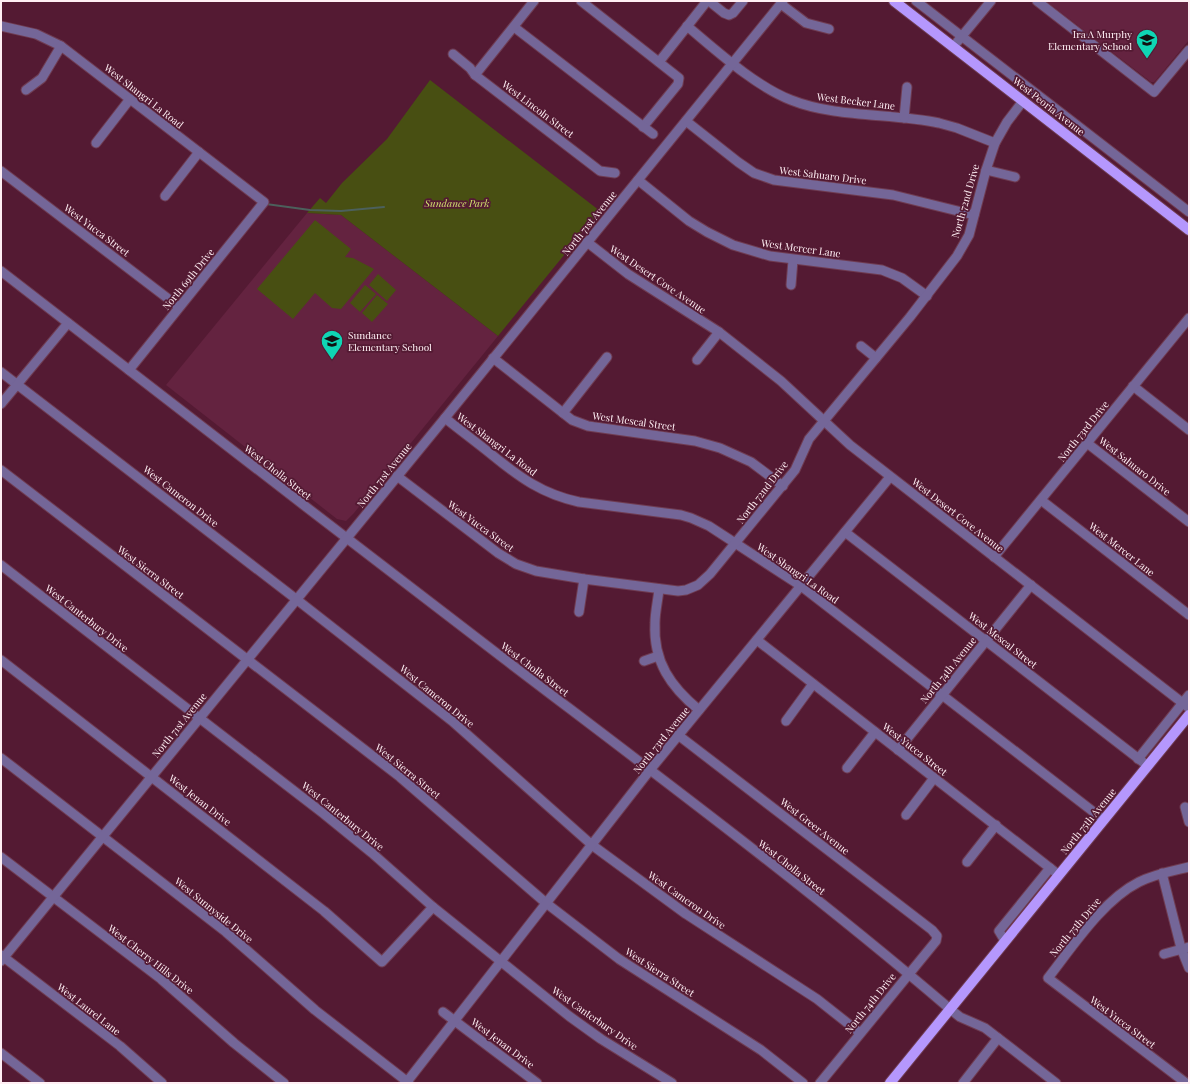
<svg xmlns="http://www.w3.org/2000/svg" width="1190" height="1084" font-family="'Playfair Display',serif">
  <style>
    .built { fill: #642340 }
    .green { fill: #484f12 }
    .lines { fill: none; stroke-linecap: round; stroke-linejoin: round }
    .stream { stroke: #4c605c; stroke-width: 2 }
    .minor-casing { stroke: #6f3c52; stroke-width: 11 }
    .major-casing { stroke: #6f3c52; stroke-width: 12 }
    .minor { stroke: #746698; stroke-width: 9 }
    .major { stroke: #b597fd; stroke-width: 10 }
    .labels { text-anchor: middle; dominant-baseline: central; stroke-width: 3.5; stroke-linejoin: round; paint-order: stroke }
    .poi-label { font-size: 10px; fill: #ffeff4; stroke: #541a33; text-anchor: end }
    .street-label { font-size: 10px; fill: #ffeff4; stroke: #541a33 }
    .park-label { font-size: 10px; font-style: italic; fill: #d0e16e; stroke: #541a33 }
  </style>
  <rect width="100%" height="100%" fill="#541a33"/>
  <!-- built -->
  <g class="built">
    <path d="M1046,1h143v39l-32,39 -3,3h-3z"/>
    <path d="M307,213l34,2 157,121 -144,177 -8,8 -9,-2 -171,-134z"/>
  </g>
  <!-- green -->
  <g class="green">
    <path d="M430,80l170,131 -102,125 -157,-121 -34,-2 13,-15 6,5 16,-20 45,-44z"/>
    <path d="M315,220l36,29 -6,8 8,1 21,11 -33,40 -9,-1 -17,-15 -22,26 -36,-30z"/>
    <path d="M378,274l18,16 -9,11 -18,-16z"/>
    <path d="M365,285l11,9 -16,18 -10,-9z"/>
    <path d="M377,295l11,9 -16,18 -10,-9z"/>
  </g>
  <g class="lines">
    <!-- stream -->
    <path class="stream" d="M266,204l44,6 31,1 43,-4"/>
    <!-- minor casing -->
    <g class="minor-casing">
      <g id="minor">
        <path d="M581,1l98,77 -1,6 -35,43"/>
        <path d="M709,1l15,12 5,2 4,-2 10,-12"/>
        <path d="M916,1l273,211"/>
        <path d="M1037,1l117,91 35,-42"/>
        <path d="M781,4l25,19 23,6"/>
        <path d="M1,26l35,8 25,12 203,156 -135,168"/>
        <path d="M687,26c30,25 68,60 104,74 45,18 101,13 148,23l18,5 38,15"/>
        <path d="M514,27l139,107"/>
        <path d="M953,47l38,-46"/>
        <path d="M453,54l17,14 5,7 125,96 15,2"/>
        <path d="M659,62l48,-61"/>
        <path d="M475,75l59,-74"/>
        <path d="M26,90l16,-12 19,-32"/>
        <path d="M904,118l3,-31"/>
        <path d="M686,121l52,41 16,11 20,7 119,15 81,20"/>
        <path d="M96,143l34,-44"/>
        <path d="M986,170l29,7"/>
        <path d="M1,171l178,136"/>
        <path d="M638,180l51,41 18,11 26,13 37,11 112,14 20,8 25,18"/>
        <path d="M165,196l34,-44"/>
        <path d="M587,242l41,32 91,58 62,49 69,64 339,263"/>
        <path d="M1,271c167,129 334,259 502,387 151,115 303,228 447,351l10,8 25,11 71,55"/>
        <path d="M791,285l2,-25"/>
        <path d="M861,346l15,12"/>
        <path d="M493,358l79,62 16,6 107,15 25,7 31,14 32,24"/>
        <path d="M697,360l22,-28"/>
        <path d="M1,372l295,227 156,122 140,124 94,69 131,85 43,34"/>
        <path d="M1133,386l56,44"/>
        <path d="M1,404l67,-81"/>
        <path d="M563,413l44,-56"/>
        <path d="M445,418c15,12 31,24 46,36 28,23 51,40 88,48l102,13 10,3 18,8 92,60 303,234"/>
        <path d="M1087,443l102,79"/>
        <path d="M1,470l399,307 146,126 73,56 142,91 42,33"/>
        <path d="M397,476l101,77 18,11 20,7 48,8 94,12 8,-1 12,-5 12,-11 85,-104 14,-31 101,-122 47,-61 12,-21 17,-65 9,-27 12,-21 16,-21"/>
        <path d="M1041,500l148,115"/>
        <path d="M845,532l303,234"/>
        <path d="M994,557l195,-239"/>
        <path d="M1,565l323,249 48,39 61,54 136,109 32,23 71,44"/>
        <path d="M659,589c-1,11 -4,23 -4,34 -2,39 16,64 44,87"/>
        <path d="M579,612l5,-33"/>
        <path d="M757,640l302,235"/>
        <path d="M1,660l323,251 58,51 51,-55"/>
        <path d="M644,661l14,-5"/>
        <path d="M786,721l27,-37"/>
        <path d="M678,735l254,195 5,6 -1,5 -116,142"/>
        <path d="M898,750l133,-165"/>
        <path d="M1,758l225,174 89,78 94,73"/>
        <path d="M1138,759l51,-64"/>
        <path d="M847,768l28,-36"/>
        <path d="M1185,807l4,15"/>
        <path d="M906,815l28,-37"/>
        <path d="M1,857l160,122 73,64 50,40"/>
        <path d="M967,862l29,-37"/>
        <path d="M1162,873l19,75 8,20"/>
        <path d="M1005,941l-6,-10 51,-63"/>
        <path d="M1164,954l25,-7"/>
        <path d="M1,955l119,91 42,37"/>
        <path d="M1,961l444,-543 338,-417"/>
        <path d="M443,1012l94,71"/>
        <path d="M1,1053l39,30"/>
        <path d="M406,1083l244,-313 240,-293"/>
        <path d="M963,1083l35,-45"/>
        <path d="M1186,1083l-138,-105c25,-32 55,-78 91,-96 16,-8 33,-11 50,-15"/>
      </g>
    </g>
    <!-- major casing -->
    <g class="major-casing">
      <g id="major">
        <path d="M894,1l295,229"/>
        <path d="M890,1083l299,-368"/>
      </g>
    </g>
    <!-- minor -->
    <use href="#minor" class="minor"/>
    <!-- major -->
    <use href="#major" class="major"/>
  </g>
  <!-- icons -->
  <defs>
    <g id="school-pin" transform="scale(1.15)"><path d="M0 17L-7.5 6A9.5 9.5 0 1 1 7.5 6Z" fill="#0fd5b4" stroke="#541a33"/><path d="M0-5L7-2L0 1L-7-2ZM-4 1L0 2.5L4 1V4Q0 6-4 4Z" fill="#111"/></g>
  </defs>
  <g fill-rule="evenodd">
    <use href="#school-pin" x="1147" y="40"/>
    <use href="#school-pin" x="332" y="341"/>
  </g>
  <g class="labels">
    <!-- poi labels -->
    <g class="poi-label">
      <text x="1132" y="34">Ira A Murphy<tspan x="1132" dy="12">Elementary School</tspan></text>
      <text x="348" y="335" text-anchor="start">Sundance<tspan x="348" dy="12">Elementary School</tspan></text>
    </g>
    <!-- street labels -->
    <g class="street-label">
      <text transform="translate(144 96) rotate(38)">West Shangri La Road</text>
      <text transform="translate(856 101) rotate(7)">West Becker Lane</text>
      <text transform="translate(1049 106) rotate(38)">West Peoria Avenue</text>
      <text transform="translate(538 109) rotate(37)">West Lincoln Street</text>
      <text transform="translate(823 175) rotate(7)">West Sahuaro Drive</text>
      <text transform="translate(965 201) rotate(-74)">North 72nd Drive</text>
      <text transform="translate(589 223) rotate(-51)">North 71st Avenue</text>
      <text transform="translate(97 230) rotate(37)">West Yucca Street</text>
      <text transform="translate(801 248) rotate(8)">West Mercer Lane</text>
      <text transform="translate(188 279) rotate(-51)">North 69th Drive</text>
      <text transform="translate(658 279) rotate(34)">West Desert Cove Avenue</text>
      <text transform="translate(634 421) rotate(8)">West Mescal Street</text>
      <text transform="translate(1083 431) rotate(-51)">North 73rd Drive</text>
      <text transform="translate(497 444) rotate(37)">West Shangri La Road</text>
      <text transform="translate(1135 466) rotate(38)">West Sahuaro Drive</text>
      <text transform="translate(278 472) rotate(38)">West Cholla Street</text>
      <text transform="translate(384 475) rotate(-51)">North 71st Avenue</text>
      <text transform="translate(762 492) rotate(-52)">North 72nd Drive</text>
      <text transform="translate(181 496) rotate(38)">West Cameron Drive</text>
      <text transform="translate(958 515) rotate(38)">West Desert Cove Avenue</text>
      <text transform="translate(481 526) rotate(36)">West Yucca Street</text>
      <text transform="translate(1122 549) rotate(38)">West Mercer Lane</text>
      <text transform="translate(151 572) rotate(37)">West Sierra Street</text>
      <text transform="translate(798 573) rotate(35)">West Shangri La Road</text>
      <text transform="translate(87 618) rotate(38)">West Canterbury Drive</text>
      <text transform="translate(1003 640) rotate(38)">West Mescal Street</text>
      <text transform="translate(535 669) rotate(37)">West Cholla Street</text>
      <text transform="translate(948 670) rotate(-51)">North 74th Avenue</text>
      <text transform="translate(437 696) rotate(39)">West Cameron Drive</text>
      <text transform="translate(179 725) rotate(-51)">North 71st Avenue</text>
      <text transform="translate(661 740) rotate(-51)">North 73rd Avenue</text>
      <text transform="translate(915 749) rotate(38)">West Yucca Street</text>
      <text transform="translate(408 771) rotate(39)">West Sierra Street</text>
      <text transform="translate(200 800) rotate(38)">West Jenan Drive</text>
      <text transform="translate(343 816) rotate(39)">West Canterbury Drive</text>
      <text transform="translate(1088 821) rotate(-51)">North 75th Avenue</text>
      <text transform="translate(815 826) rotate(38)">West Greer Avenue</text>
      <text transform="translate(792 867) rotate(38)">West Cholla Street</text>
      <text transform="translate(687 900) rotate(35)">West Cameron Drive</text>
      <text transform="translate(214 910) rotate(39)">West Sunnyside Drive</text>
      <text transform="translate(1075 927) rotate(-50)">North 75th Drive</text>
      <text transform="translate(151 959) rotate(38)">West Cherry Hills Drive</text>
      <text transform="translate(660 972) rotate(33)">West Sierra Street</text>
      <text transform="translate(870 1003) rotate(-51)">North 74th Drive</text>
      <text transform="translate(89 1009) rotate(38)">West Laurel Lane</text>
      <text transform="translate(595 1018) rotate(35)">West Canterbury Drive</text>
      <text transform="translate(1123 1022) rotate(37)">West Yucca Street</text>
      <text transform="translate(503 1043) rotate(37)">West Jenan Drive</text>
    </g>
    <!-- park labels -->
    <g class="park-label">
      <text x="457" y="203">Sundance Park</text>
    </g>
  </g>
  <!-- border -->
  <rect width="1190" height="1084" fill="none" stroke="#ffeff4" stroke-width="4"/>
</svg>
